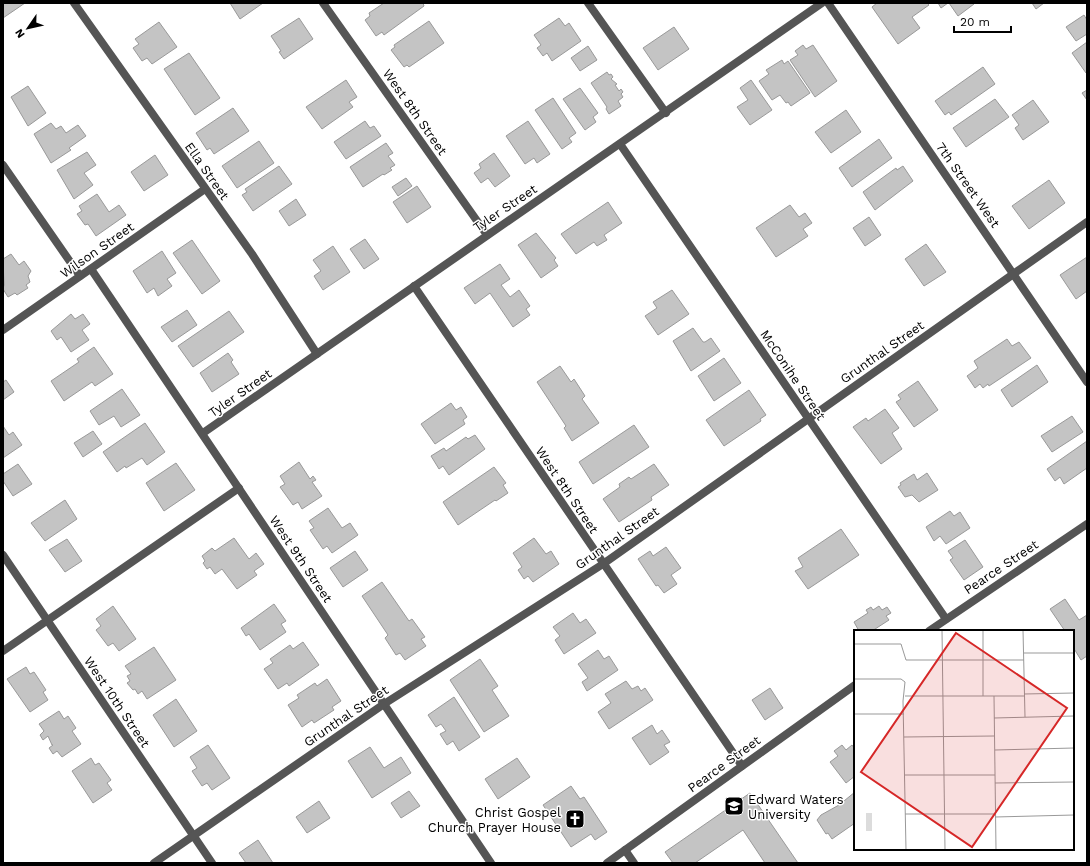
<svg xmlns="http://www.w3.org/2000/svg" width="1090" height="866" font-family="'Work Sans',sans-serif">
  <style>
    .building { fill: #c4c4c4; stroke: #999 }
    .lines { fill: none; stroke-linecap: round; stroke-linejoin: round }
    .minor { stroke: #555; stroke-width: 8 }
    .labels { text-anchor: middle; dominant-baseline: central; stroke-width: 3; stroke-linejoin: round; paint-order: stroke }
    .street-label { font-size: 13px; fill: #000; stroke: #fff }
    .poi-label { font-size: 13px; fill: #000; stroke: #fff; text-anchor: start }
    .inset-road { fill: none; stroke: #999; stroke-width: 1 }
    .view { fill: #d62828; fill-opacity: 0.15; stroke: #d62828; stroke-width: 2 }
    .inset-edge { fill: none; stroke: #000; stroke-width: 2 }
  </style>
  <rect width="100%" height="100%" fill="#fff"/>
  <!-- building -->
  <g class="building">
    <path d="M3,3h22l-22,15z"/>
    <path d="M230,3h33l-23,16z"/>
    <path d="M384,3h39l1,3 -40,29 -2,-3 -6,4 -11,-16 5,-4 -1,-3z"/>
    <path d="M877,3h50l2,2 -17,12 8,11 -22,16 -26,-37z"/>
    <path d="M938,3h10l-7,5z"/>
    <path d="M949,3h24l1,1 -16,12z"/>
    <path d="M1032,3h12l-8,6z"/>
    <path d="M1084,15l3,5v14l-11,7 -10,-14z"/>
    <path d="M299,18l14,21 -29,20 -5,-7 2,-1 -10,-15z"/>
    <path d="M559,18l6,8 4,-3 12,18 -29,20 -5,-8 -4,3 -6,-8 4,-3 -7,-10z"/>
    <path d="M429,21l15,22 -35,24 -2,-2 -3,2 -13,-17 4,-3 -1,-2z"/>
    <path d="M159,22l18,25 -25,17 -5,-6 -5,3 -9,-13 6,-4 -4,-5z"/>
    <path d="M674,27l15,22 -31,21 -15,-22z"/>
    <path d="M1087,42v30l-1,1 -14,-20z"/>
    <path d="M803,45l3,4 7,-4 24,36 -22,16 -25,-37 8,-5 -3,-4z"/>
    <path d="M588,46l9,14 -17,11 -9,-13z"/>
    <path d="M189,53l31,45 -25,17 -31,-46z"/>
    <path d="M782,60l2,4 4,-3 22,32 -19,13 -3,-4 -2,1 -6,-8 -8,5 -13,-19 10,-7 -3,-4z"/>
    <path d="M983,67l12,17 -44,31 -2,-3 -4,3 -10,-14z"/>
    <path d="M607,72l2,3 2,-1 2,3 -2,2 6,5 -2,1 4,6 2,-2 2,3 -2,2 2,3 -5,4 3,5 -12,8 -3,-5 1,-2 -16,-24z"/>
    <path d="M346,80l11,17 -8,5 4,5 -31,22 -16,-22z"/>
    <path d="M751,80l21,30 -22,15 -13,-18 11,-7 -8,-12z"/>
    <path d="M28,86l18,27 -18,13 -17,-29z"/>
    <path d="M580,88l18,25 -5,4 3,5 -11,8 -22,-31z"/>
    <path d="M1087,90v10l-5,-7z"/>
    <path d="M553,98l23,35 -7,5 3,4 -10,7 -27,-39z"/>
    <path d="M995,99l14,18 -43,30 -13,-19z"/>
    <path d="M1033,100l16,22 -26,18 -8,-12 4,-3 -7,-10z"/>
    <path d="M233,108l16,23 -35,23 -4,-6 -3,2 -11,-17z"/>
    <path d="M846,110l15,22 -30,21 -16,-21z"/>
    <path d="M365,121l5,7 4,-2 7,10 -35,23 -12,-17z"/>
    <path d="M528,121l22,33 -13,9 -3,-5 -9,6 -19,-28z"/>
    <path d="M51,123l5,6 5,-3 5,7 12,-8 8,11 -17,12 2,2 -20,13 -17,-29z"/>
    <path d="M879,139l13,19 -40,29 -13,-19z"/>
    <path d="M259,141l15,22 -37,25 -15,-22z"/>
    <path d="M386,143l7,10 -5,3 7,9 -5,3 2,2 -8,5 -1,-1 -20,13 -13,-20z"/>
    <path d="M87,152l9,13 -12,8 9,12 -19,14 -17,-29z"/>
    <path d="M494,153l16,23 -15,11 -7,-9 -7,5 -7,-10 7,-5 -2,-4z"/>
    <path d="M155,155l13,20 -24,16 -13,-19z"/>
    <path d="M279,166l13,18 -39,27 -11,-16 5,-3 -2,-3z"/>
    <path d="M903,166l10,15 -38,29 -12,-18 33,-24 1,2z"/>
    <path d="M406,178l6,8 -14,10 -6,-9z"/>
    <path d="M1049,180l16,23 -36,26 -17,-23z"/>
    <path d="M417,186l14,21 -24,16 -14,-21z"/>
    <path d="M97,194l12,18 10,-7 7,10 -30,21 -8,-12 -3,1 -8,-11 5,-3 -3,-5z"/>
    <path d="M296,199l10,16 -17,11 -10,-15z"/>
    <path d="M608,202l14,21 -18,12 3,5 -10,6 -3,-4 -18,12 -15,-20z"/>
    <path d="M790,205l9,12 6,-4 7,10 -9,6 5,7 -32,21 -20,-29z"/>
    <path d="M869,217l12,18 -16,11 -12,-18z"/>
    <path d="M536,233l20,25 -2,2 4,6 -17,12 -23,-33z"/>
    <path d="M365,239l14,20 -15,10 -14,-20z"/>
    <path d="M192,240l28,41 -18,13 -29,-41z"/>
    <path d="M926,244l20,28 -22,14 -19,-27z"/>
    <path d="M333,246l17,26 -27,18 -9,-14 7,-5 -8,-11z"/>
    <path d="M162,251l14,22 -9,6 5,7 -14,10 -4,-8 -7,5 -14,-22z"/>
    <path d="M11,254l8,11 5,-4 7,10 -3,5 2,6 -4,3 2,3 -11,7 -2,-2 -7,4 -5,-8 1,-4 -1,-26z"/>
    <path d="M1087,257v34l-11,8 -16,-24z"/>
    <path d="M500,264l10,15 -9,6 9,12 9,-7 11,16 -4,3 4,6 -17,12 -23,-34 -15,11 -11,-16z"/>
    <path d="M672,290l17,24 -31,21 -13,-19 12,-8 -4,-6z"/>
    <path d="M187,310l10,15 -25,17 -11,-15z"/>
    <path d="M229,311l15,21 -51,35 -15,-21z"/>
    <path d="M71,314l4,5 8,-5 7,10 -8,6 7,10 -18,12 -10,-15 -4,3 -6,-9z"/>
    <path d="M693,328l10,14h2l6,-4 9,13 -29,20 -18,-30z"/>
    <path d="M1007,339l5,7 7,-4 12,16 -42,28 -1,-2 -5,4 -3,-4 -5,4 -8,-12 11,-8 -4,-7z"/>
    <path d="M94,347l19,27 -18,12 -3,-4 -28,19 -13,-20 28,-19 -2,-3z"/>
    <path d="M228,353l5,7 -2,2 8,12 -27,18 -12,-19z"/>
    <path d="M724,358l17,25 -27,18 -16,-25z"/>
    <path d="M1037,365l11,17 -36,25 -11,-17z"/>
    <path d="M560,366l11,16 3,-3 11,17 -3,3 17,24 -27,18 -8,-13 2,-2 -29,-44z"/>
    <path d="M6,380l8,12 -11,8v-18z"/>
    <path d="M918,381l20,29 -24,17 -18,-25 5,-3 -3,-4z"/>
    <path d="M122,389l18,26 -19,12 -7,-11 -15,9 -9,-14z"/>
    <path d="M749,390l17,25 -6,4 1,2 -37,25 -18,-26z"/>
    <path d="M451,403l5,7 5,-3 6,10 -4,3 2,4 -30,20 -14,-20z"/>
    <path d="M885,409l14,19 -7,5 10,16 -21,15 -28,-37 13,-9 2,3z"/>
    <path d="M1072,416l11,16 -31,20 -11,-16z"/>
    <path d="M145,423l20,29 -18,13 -5,-7 -16,10 -1,-2 -8,6 -14,-20z"/>
    <path d="M634,425l15,22 -56,37 -14,-22z"/>
    <path d="M3,426l6,9 4,-3 9,13 -19,13z"/>
    <path d="M93,431l9,13 -19,13 -9,-14z"/>
    <path d="M475,435l10,14 -36,26 -6,-9 -4,3 -8,-13 13,-8 2,3 20,-14 2,2z"/>
    <path d="M1087,441v27l-23,16 -4,-7 -5,4 -8,-12z"/>
    <path d="M299,462l11,17 3,-3 3,4 -4,2 10,14 -20,13 -4,-7 -5,3 -13,-18 5,-3 -5,-8z"/>
    <path d="M176,463l19,27 -31,21 -18,-28z"/>
    <path d="M18,464l14,20 -19,12 -10,-15v-7z"/>
    <path d="M654,464l15,21 -18,12 1,3 -33,22 -16,-23 17,-12 -1,-3 10,-7 2,2z"/>
    <path d="M494,467l12,16 -3,2 5,8 -12,8 -1,-1 -37,25 -15,-23z"/>
    <path d="M927,473l11,17 -19,12 -7,-7 -7,2 -7,-10 3,-2 -1,-2 14,-9 3,6z"/>
    <path d="M65,500l12,19 -32,22 -14,-18z"/>
    <path d="M328,508l14,20 8,-5 8,12 -26,18 -5,-7 -4,3 -13,-19 4,-2 -5,-7z"/>
    <path d="M950,511l4,5 6,-4 10,16 -24,16 -6,-8 -6,5 -8,-14z"/>
    <path d="M841,529l18,26 -51,34 -13,-18 8,-4 -5,-9z"/>
    <path d="M234,538l15,21 7,-6 8,11 -10,7 3,4 -20,14 -15,-20 -7,5 -5,-7 -3,2 -4,-6 2,-2 -3,-5 10,-8 3,3z"/>
    <path d="M534,538l12,16 5,-3 8,13 -26,18 -5,-6 -4,3 -6,-9 4,-3 -9,-14z"/>
    <path d="M67,539l15,22 -17,11 -16,-22z"/>
    <path d="M965,540l18,27 -19,13 -14,-20 3,-2 -5,-7z"/>
    <path d="M666,547l15,21 -10,7 6,9 -13,9 -6,-8 -2,1 -18,-27 12,-8 3,5z"/>
    <path d="M355,551l13,19 -25,17 -13,-19z"/>
    <path d="M382,582l27,39 3,-2 13,18 -4,2 5,7 -21,14 -5,-7 -4,2 -11,-17 3,-3 -26,-39z"/>
    <path d="M1065,599l14,21 8,-5v41l-6,4 -8,-13v-16h-8l-15,-22z"/>
    <path d="M274,604l12,17 -5,3 5,8 -26,18 -11,-16 -3,2 -5,-8z"/>
    <path d="M113,606l23,33 -17,12 -6,-8 -5,3 -12,-16 5,-4 -5,-7z"/>
    <path d="M879,606l3,4 5,-3 4,6 -5,3 3,4 -17,11h-13l-5,-9 14,-9 -2,-3 5,-3 2,3z"/>
    <path d="M573,613l7,10 6,-4 10,14 -32,21 -9,-14 5,-4 -7,-9z"/>
    <path d="M303,642l16,23 -30,21 -2,-3 -9,6 -14,-20 9,-6 -3,-4 20,-14 3,4z"/>
    <path d="M154,647l22,33 -29,19 -5,-8 -4,3 -3,-5 -2,1 -6,-7 3,-2 -3,-5 4,-2 -6,-8z"/>
    <path d="M598,650l6,9 5,-3 9,14 -31,21 -5,-9 6,-4 -10,-14z"/>
    <path d="M480,659l18,27 -6,4 17,26 -25,16 -34,-52z"/>
    <path d="M26,667l4,7 4,-2 12,18 -3,2 5,8 -18,12 -23,-33z"/>
    <path d="M327,679l14,22 -9,6 2,3 -20,13 -2,-3 -10,7 -14,-22 11,-7 -2,-3 18,-12 2,3z"/>
    <path d="M626,681l6,8 6,-3 3,5 4,-3 8,12 -44,29 -11,-17 13,-9 -6,-9z"/>
    <path d="M770,688l13,20 -18,12 -13,-20z"/>
    <path d="M454,697l26,40 -21,14 -6,-10 -6,4 -7,-11 6,-3 -5,-7 -5,3 -8,-12z"/>
    <path d="M176,699l21,32 -23,16 -21,-32z"/>
    <path d="M59,711l5,8 4,-3 8,12 -4,3 9,13 -19,13 -5,-6 -4,3 -4,-6 4,-3h-1l-4,-9 -5,4 -3,-5 4,-4 -5,-7z"/>
    <path d="M652,725l5,9 5,-4 8,12 -6,3 5,7 -19,13 -18,-27z"/>
    <path d="M208,745l22,33 -18,12 -5,-7 -5,3 -10,-15 5,-3 -7,-11z"/>
    <path d="M842,745l4,5 6,-5 3,4v27l-9,7 -16,-21 8,-6 -4,-5z"/>
    <path d="M370,747l14,21 17,-11 10,16 -39,25 -24,-37z"/>
    <path d="M91,758l4,7 4,-2 12,17 -4,3 5,7 -19,13 -21,-32z"/>
    <path d="M517,758l13,19 -32,22 -13,-20z"/>
    <path d="M571,786l9,13 4,-2 23,35 -12,8 -4,-6 -20,13 -28,-42z"/>
    <path d="M409,791l11,15 -19,12 -10,-15z"/>
    <path d="M855,792v31l-23,16 -4,-6 -2,1 -9,-14 4,-5 18,-10z"/>
    <path d="M750,793l48,70h-33l-22,-33 -48,33h-22l-8,-11z"/>
    <path d="M319,801l11,17 -23,15 -11,-16z"/>
    <path d="M258,840l15,23h-27l-7,-10z"/>
  </g>
  <g class="lines">
    <!-- minor -->
    <g class="minor">
      <path d="M74,3l178,251 65,100"/>
      <path d="M323,3l164,232"/>
      <path d="M588,3l78,110"/>
      <path d="M828,3l259,379"/>
      <path d="M620,144l326,475"/>
      <path d="M3,165l77,111"/>
      <path d="M91,269l400,594"/>
      <path d="M414,286l328,480"/>
      <path d="M3,330l202,-141"/>
      <path d="M203,433l619,-430"/>
      <path d="M3,555l209,308"/>
      <path d="M929,631l158,-107"/>
      <path d="M3,651l236,-163"/>
      <path d="M625,850l9,13"/>
      <path d="M154,863l230,-159 219,-140 484,-342"/>
      <path d="M607,863l248,-178"/>
    </g>
  </g>
  <!-- icons -->
  <defs>
    <g id="university-square" transform="scale(1)"><rect x="-9" y="-9" width="18" height="18" rx="4" fill="#000" stroke="#fff"/><path d="M0-5L7-2L0 1L-7-2ZM-4 1L0 2.5L4 1V4Q0 6-4 4Z" fill="#fff"/></g>
    <g id="church-square" transform="scale(1)"><rect x="-9" y="-9" width="18" height="18" rx="4" fill="#000" stroke="#fff"/><path d="M-1.2-6h2.4v3.5h3.3v2.4h-3.3V6h-2.4V-.1h-3.3v-2.4h3.3Z" fill="#fff"/></g>
  </defs>
  <g fill-rule="evenodd">
    <use href="#university-square" x="734" y="806"/>
    <use href="#church-square" x="575" y="819"/>
  </g>
  <g class="labels">
    <!-- street labels -->
    <g class="street-label">
      <text transform="translate(415 112) rotate(55)">West 8th Street</text>
      <text transform="translate(207 171) rotate(55)">Ella Street</text>
      <text transform="translate(968 185) rotate(55)">7th Street West</text>
      <text transform="translate(505 208) rotate(-34)">Tyler Street</text>
      <text transform="translate(97 250) rotate(-35)">Wilson Street</text>
      <text transform="translate(882 352) rotate(-35)">Grunthal Street</text>
      <text transform="translate(793 375) rotate(56)">McConihe Street</text>
      <text transform="translate(240 393) rotate(-35)">Tyler Street</text>
      <text transform="translate(567 490) rotate(56)">West 8th Street</text>
      <text transform="translate(617 538) rotate(-35)">Grunthal Street</text>
      <text transform="translate(301 559) rotate(56)">West 9th Street</text>
      <text transform="translate(1001 567) rotate(-34)">Pearce Street</text>
      <text transform="translate(117 702) rotate(56)">West 10th Street</text>
      <text transform="translate(346 716) rotate(-34)">Grunthal Street</text>
      <text transform="translate(724 764) rotate(-36)">Pearce Street</text>
    </g>
    <!-- poi labels -->
    <g class="poi-label">
      <text x="748" y="799">Edward Waters<tspan x="748" dy="15">University</tspan></text>
      <text x="561" y="812" text-anchor="end">Christ Gospel<tspan x="561" dy="15">Church Prayer House</tspan></text>
    </g>
  </g>
  <!-- overview -->
  <g transform="translate(854 630)">
    <rect width="220" height="220" fill="#fff"/>
    <path d="M12,183h6v18h-6z" fill="#dcdcdc"/>
    <path class="inset-road" d="M88,0l3,220M129,0v66M169,0l2,87M0,14h47l5,16h118M170,23h50M0,49h47l4,3 -2,19 3,149M170,64l50,-1M51,66h119M140,66l2,154M0,84h50M140,88l80,-2M50,107l90,-1M141,120l79,-2M51,145h90M141,153l79,-1M51,184h90M141,187l79,-2"/>
    <path class="view" d="M102,3l111,75 -95,139 -111,-75z"/>
    <rect width="220" height="220" class="inset-edge"/>
  </g>
  <!-- border -->
  <rect width="1090" height="866" fill="none" stroke="#000000" stroke-width="8"/>
  <!-- north arrow -->
  <g transform="translate(28 28) rotate(236)" stroke="#ffffff" stroke-width="3" paint-order="stroke">
  <path d="M0-3L7 15L0 10L-7 15Z" fill="#000000"/>
  <text y="-6" font-size="11" font-weight="bold" text-anchor="middle" fill="#000000">N</text>
  </g>
  <!-- scale -->
  <path d="M954 26v6h57v-6" fill="none" stroke="#000000" stroke-width="2"/>
  <text x="960" y="26" font-size="12" fill="#000000" stroke="#ffffff" stroke-width="3" paint-order="stroke">20 m</text>
</svg>
